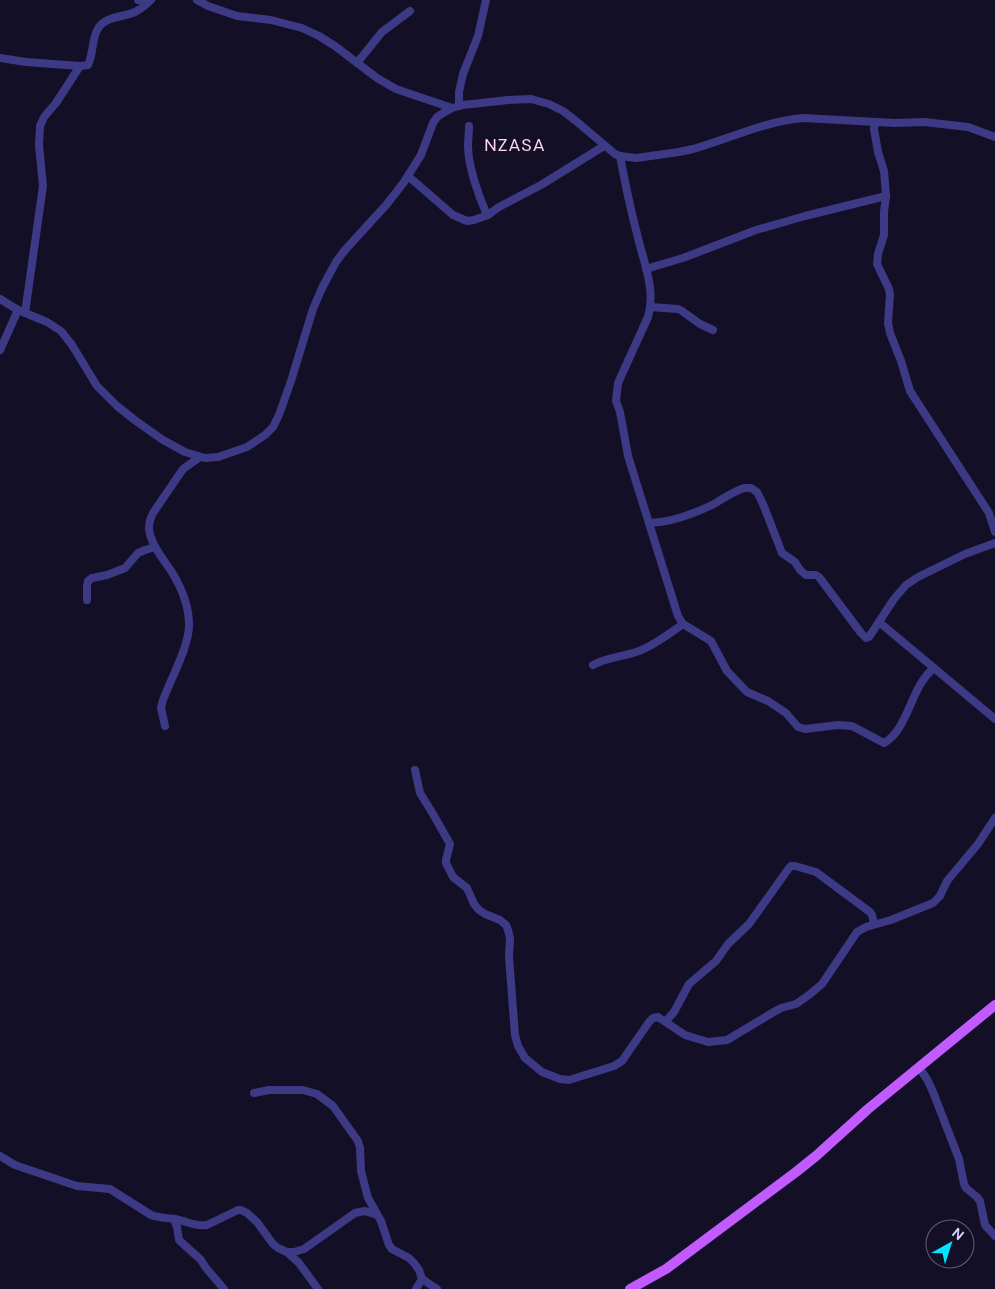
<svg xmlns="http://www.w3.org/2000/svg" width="995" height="1289" font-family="'DM Sans',sans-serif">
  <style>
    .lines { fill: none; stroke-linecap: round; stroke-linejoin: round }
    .minor { stroke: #3d3a85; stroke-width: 8 }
    .major { stroke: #c25bff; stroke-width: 10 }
    .labels { text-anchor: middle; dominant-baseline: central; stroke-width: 4.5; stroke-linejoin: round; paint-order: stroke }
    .quarter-label { font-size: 18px; letter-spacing: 1px; fill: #ffd6f0; stroke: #130f26 }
  </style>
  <rect width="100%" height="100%" fill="#130f26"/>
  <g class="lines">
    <!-- minor -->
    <g class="minor">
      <path d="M138,0h9"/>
      <path d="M197,0l11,6 29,10 34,4 31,8 17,8 16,10 42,32 19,11 56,19"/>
      <path d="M0,58l26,4 54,4 8,-1c6,-12 3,-27 11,-38 8,-11 25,-10 36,-15 6,-3 11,-7 16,-12"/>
      <path d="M357,63l25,-31 28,-21"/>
      <path d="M459,106v-14l4,-18 15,-38 8,-36"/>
      <path d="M875,122l-1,7 4,23 6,19 2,25 -2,16v23l-6,19 -1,10 12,25 1,6 -2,28 2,10 11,28 9,30 79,122 6,19"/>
      <path d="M469,126c0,7 -1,13 -1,20 0,20 11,51 19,69"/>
      <path d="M620,156c5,27 11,55 18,82 6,25 18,53 10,79l-30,66 -2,18 4,11 8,44 50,160 5,8 28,17 16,30 20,21 21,9 18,12 12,14 7,2 33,-4 14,1 32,17c25,-14 26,-56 50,-75"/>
      <path d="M408,176l45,39 14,6 7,-1 14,-5 11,-8 42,-22 63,-39"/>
      <path d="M646,269l37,-11 73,-28 49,-14 81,-20"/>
      <path d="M0,299l18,11 29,12 14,9 11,14 25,41 20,20 19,15 27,19 22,12 20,6 13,-1 29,-10 18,-12 8,-8 6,-12 12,-34 22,-72 9,-21 14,-26 9,-12 42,-46 17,-22 17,-27 12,-32 4,-6 6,-4 9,-5 11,-3 45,-5 23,-1 18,5 14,7 13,10 39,33 5,2 16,2 43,-6 14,-3c36,-10 72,-28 110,-31l92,5 29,-1 44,5 27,10"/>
      <path d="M650,307l28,2 4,2 18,13 13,6"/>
      <path d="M25,313l18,-127 -4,-41 1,-19 4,-9 12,-14 24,-37"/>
      <path d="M0,350l18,-40"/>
      <path d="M649,523c22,0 44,-9 63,-18 11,-6 20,-13 32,-17h7l6,4 6,12 19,49 13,9 5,8 6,5h10l3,2 42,56 5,5 3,-1 25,-38 12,-14 12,-8 47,-23 30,-11"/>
      <path d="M87,600v-14l1,-5 4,-3 15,-3 18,-7 13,-15 7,-3 10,-3"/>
      <path d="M879,622l116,97"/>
      <path d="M593,665c14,-8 30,-8 46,-14 16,-6 30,-17 44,-27"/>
      <path d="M165,726l-4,-18 2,-8c8,-22 26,-53 26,-75 0,-18 -7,-36 -16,-51 -8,-13 -24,-31 -24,-47 0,-5 2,-10 4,-14l30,-44 17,-12"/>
      <path d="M415,770l5,23 13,21 17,30 -4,16v3l7,14 14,11 7,16 5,6 6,4 15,6 6,5 2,5 2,8 -1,19 6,78 3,11 7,12 17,14 18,7 9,1 45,-14 8,-5 27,-39 4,-4 5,-1 27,18 23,7 19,-2 45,-27 9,-5 15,-4 13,-9 13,-11 35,-52 9,-5 25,-7 42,-17 7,-7 7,-15 31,-37 17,-26"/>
      <path d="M666,1021l8,-9 15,-28 27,-23 12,-17 21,-20 40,-56 2,-2h4l21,6 54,40 2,3 2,9"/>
      <path d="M919,1067l9,14 5,11 26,67 5,25 2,4 11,9 3,4 5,24 10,11"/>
      <path d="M254,1093l15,-3h34l14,4 16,12 25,35 2,7 1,23 7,27 13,23 8,24 3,4 17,9 5,5 5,7 3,9 -6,10"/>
      <path d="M0,1156l15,9 53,18 9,3 33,3 41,26c8,3 16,3 24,4 11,2 21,8 32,6l31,-15h3l6,3 10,9 16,22 5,4 9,4 12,11 19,26"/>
      <path d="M174,1219l3,8 2,13 22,20 5,8 18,21"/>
      <path d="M287,1252h7l10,-3 51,-36 10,-2 12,4"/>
      <path d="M422,1279l15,10"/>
    </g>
    <!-- major -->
    <path class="major" d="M630,1289l36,-20 130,-97 20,-16 52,-47 127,-104"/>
  </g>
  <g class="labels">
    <!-- quarter labels -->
    <g class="quarter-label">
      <text x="515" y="145">NZASA</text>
    </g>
  </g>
  <!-- north arrow -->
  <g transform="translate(950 1244) rotate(39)"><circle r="24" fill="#130f26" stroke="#625e7d"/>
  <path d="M0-4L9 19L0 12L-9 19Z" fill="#00e5ff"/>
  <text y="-8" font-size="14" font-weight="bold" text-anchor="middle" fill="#d9d4ff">N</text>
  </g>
</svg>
